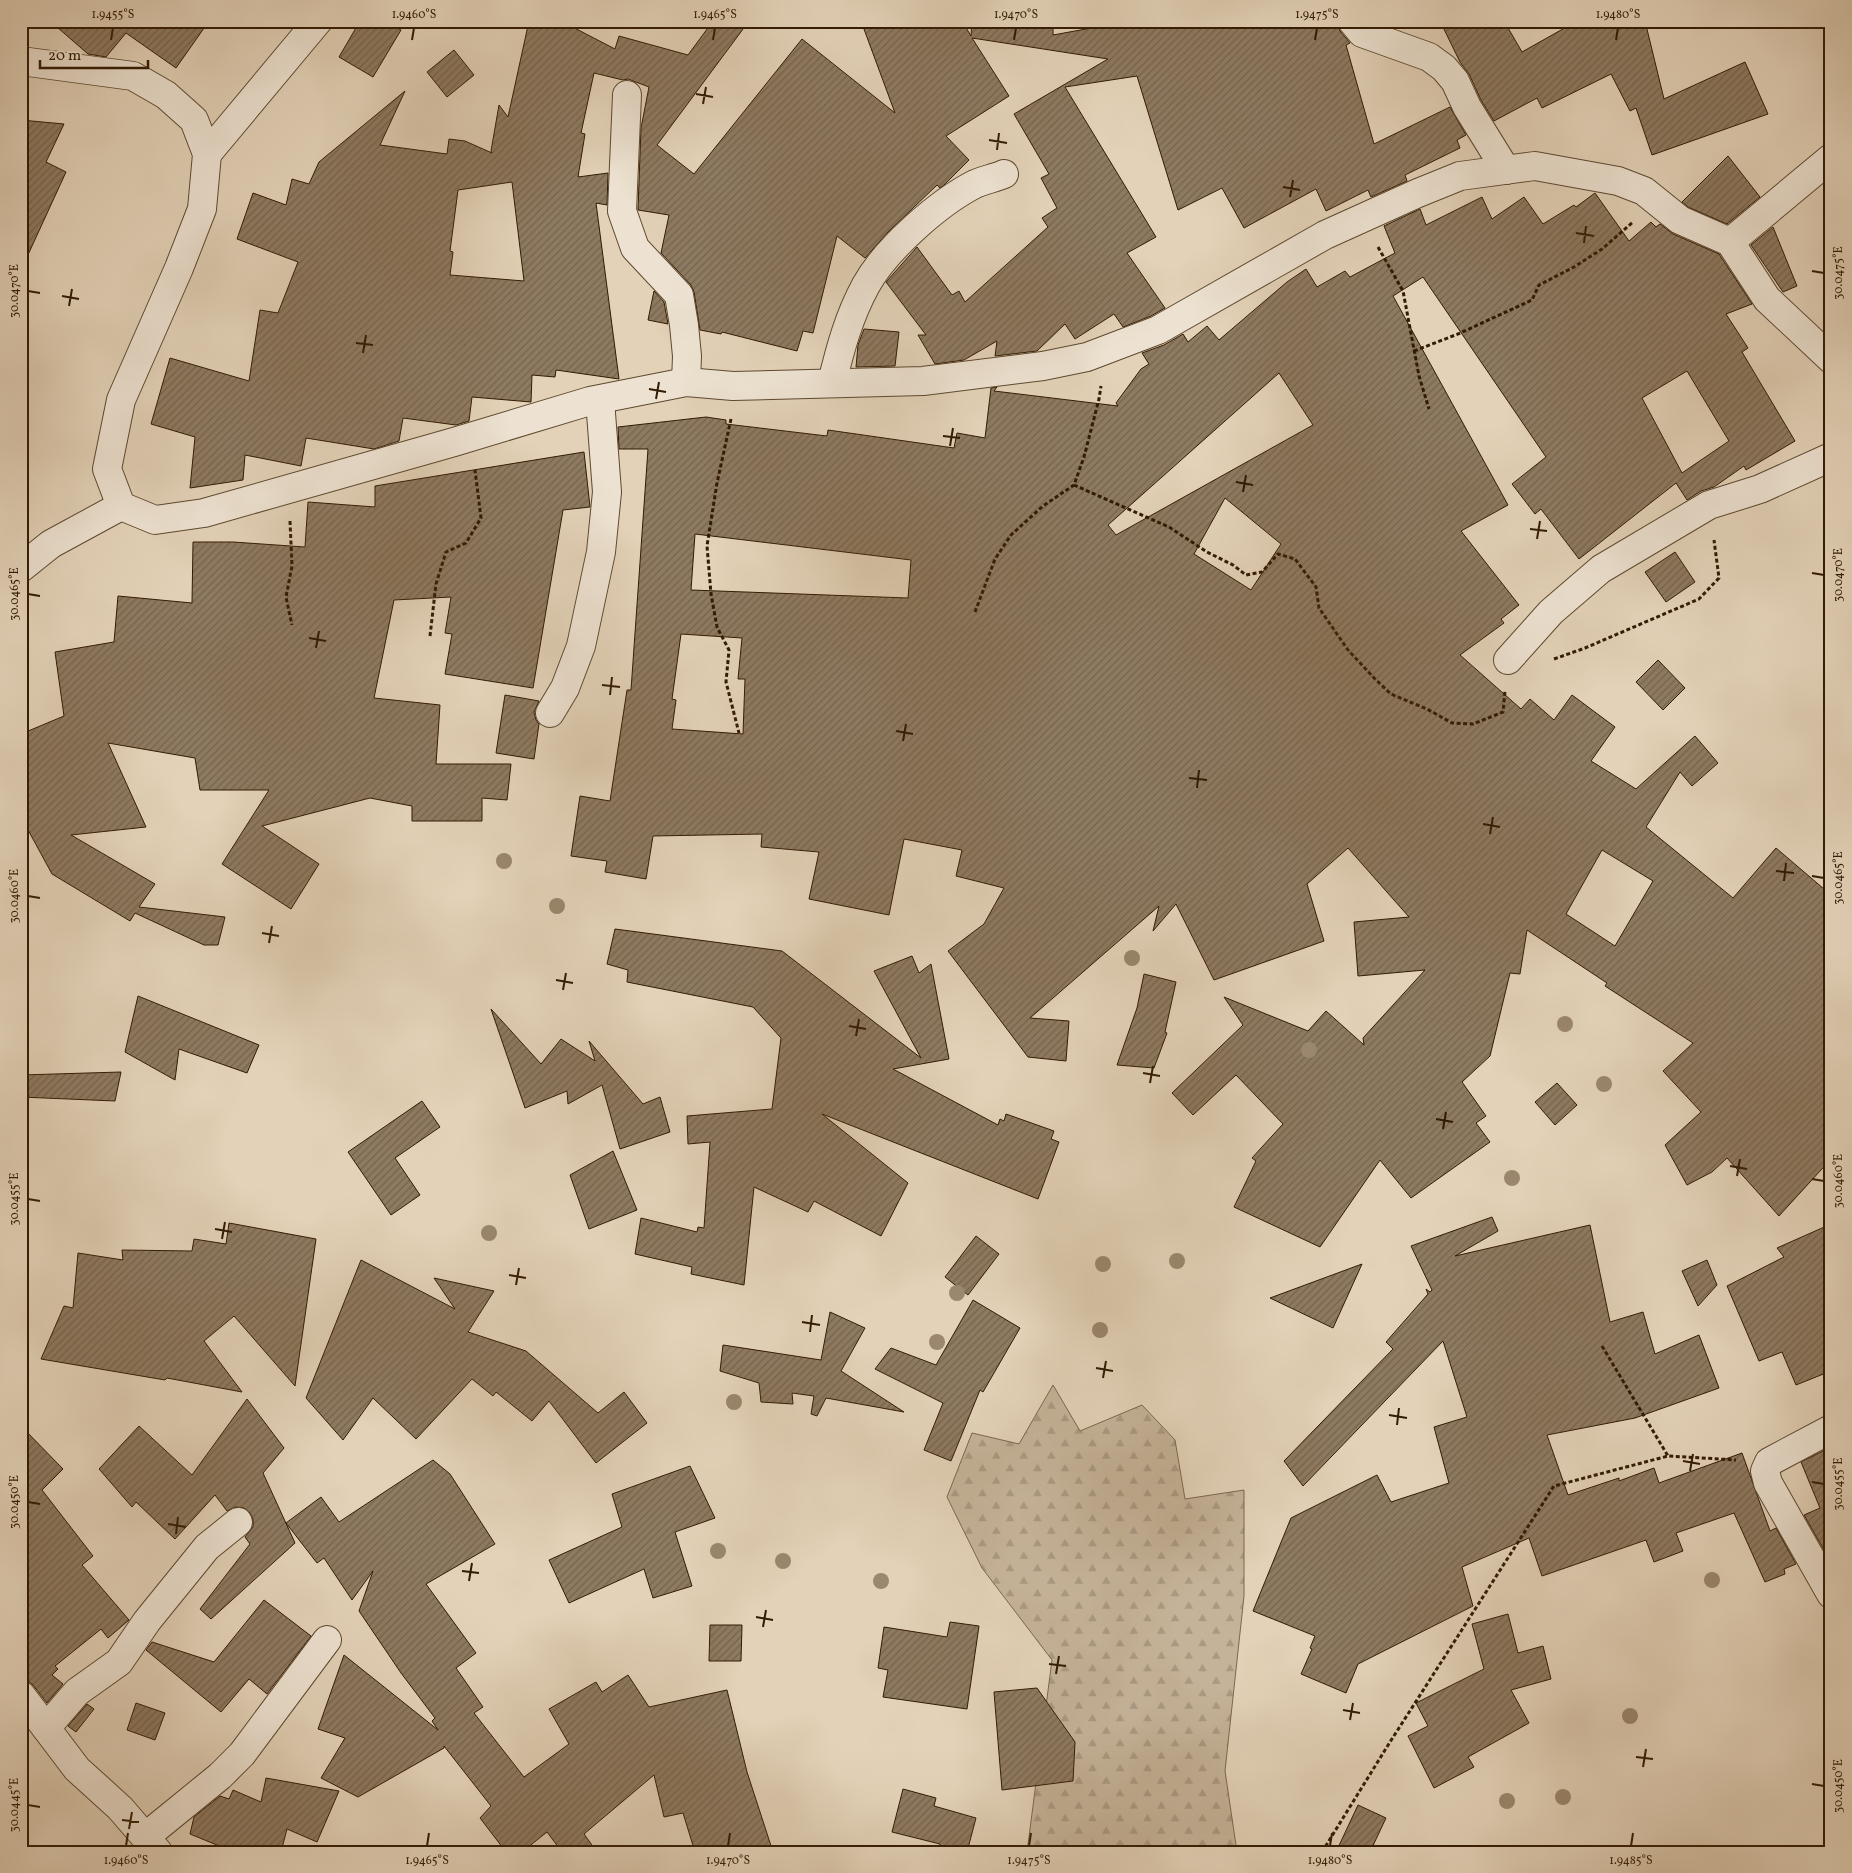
<svg xmlns="http://www.w3.org/2000/svg" width="1852" height="1873" font-family="Vollkorn,serif">
  <style>
    .forest { fill: url(#forest-firs); stroke: #7c674e }
    .building { fill: url(#building-hatch); stroke: #321b03; fill-rule: evenodd }
    .lines { fill: none; stroke-linecap: round; stroke-linejoin: round }
    .minor-casing { stroke: #5e4930; stroke-width: 30 }
    .path { stroke: #321b03; stroke-width: 3; stroke-dasharray: 4 2.5; stroke-linecap: butt }
    .minor { stroke: #ede2d1; stroke-width: 28 }
    .tree { fill: #9a876d }
    .ticks { fill: none; stroke: #321b03; stroke-width: 2 }
    .neatline { fill: none; stroke: #321b03; stroke-width: 2 }
    .ticks-label { font-size: 12px; text-anchor: middle; fill: #321b03 }
  </style>
  <defs>
    <pattern id="forest-firs" width="22" height="20" patternUnits="userSpaceOnUse" patternTransform="scale(1.25)"><rect width="22" height="20" fill="#c5b399"/><path d="M5 1l3.5 6h-7zM16 11l3.5 6h-7z" fill="#aa9982"/></pattern>
    <pattern id="building-hatch" width="6" height="6" patternUnits="userSpaceOnUse" patternTransform="scale(1.25)"><rect width="6" height="6" fill="#8e7a61"/><path d="M-1 1l2-2M0 6l6-6M5 7l2-2" fill="none" stroke="#75634e"/></pattern>
  </defs>
  <rect width="100%" height="100%" fill="#e3d2b8"/>
  <filter id="stains"><feTurbulence type="fractalNoise" baseFrequency=".004" numOctaves="4"/><feColorMatrix values="0 0 0 0 .2 0 0 0 0 .09 0 0 0 0 .02 0 0 0 .5 -.17"/></filter>
  <radialGradient id="worn" r=".72"><stop offset=".6" stop-color="#630" stop-opacity="0"/><stop offset="1" stop-color="#630" stop-opacity=".3"/></radialGradient>
  <!-- forest -->
  <path class="forest" d="M1053,1385l27,46 62,-26 33,35 10,59 59,-9v106l-19,175 12,81h-210l25,-192 -70,-92 -35,-71 25,-64 47,11z"/>
  <!-- building -->
  <g class="building">
    <path d="M50,21h159l-33,47 -50,-35 -20,24 -18,-3z"/>
    <path d="M360,21h25l16,9 -28,47 -34,-20z"/>
    <path d="M529,21h32l54,28 4,-13 69,19 25,-34h36l-92,124 37,29 108,-135 93,74 -34,-92h101l9,15 1,-15h81v14l66,-12 1,5 46,-7h171l3,10 10,12 -4,2 28,99 76,-37 16,28 -9,5 3,8 -55,27 2,6 -36,16 -3,-7 -42,21 -10,-22 -72,39 -22,-40 -44,22 -41,-134 -72,11 91,150 -29,16 38,55 -14,8 -28,11 -9,-13 -39,25 -10,-15 -28,27 -42,5 2,-15 -33,19 -29,4 -17,-29h8l-40,-53 31,-35 35,48 7,-4 6,11 83,-75 -6,-9 15,-10 -16,-30 8,-4 -35,-60 94,-55 -136,-21 37,58 -63,40 23,24 -25,25 -4,3 -3,-3 -49,47 -23,26 -28,-22 -24,97 -10,-2 -6,20 -75,-19 -1,2 -21,-4 -6,-38 -3,-7 -30,-32 8,-38 -31,-5v-1l3,-81 8,-41 -21,-8 -5,1 -29,-7 -13,60 4,1 -7,43 30,-4 -1,32 -11,-2 23,176 -63,-9 -1,7 -23,-2 -1,27 -59,-5 -3,24 -13,4 -53,-7 -4,23 -25,8 -68,-11 -5,28 -56,-11 -2,25 -53,8 5,-51 -44,-13 19,-66 79,23 11,-71 18,3 20,-51 -61,-23 16,-46 33,12 6,-26 17,5 10,-22 86,-71 -25,54 67,9 2,-15 16,2 27,12 -1,-2 8,-46 9,12zM512,182l12,99 -74,-6 3,-23 -3,-1 8,-61z"/>
    <path d="M1376,21h26l-12,5z"/>
    <path d="M1440,21h64l18,31 55,-31h68l19,78 81,-37 23,52 -116,41 -16,-47 -6,3 -19,-37 -69,34 -5,-10 -43,23 -13,-21 -12,-26 -9,-12z"/>
    <path d="M454,50l20,25 -27,22 -20,-25z"/>
    <path d="M21,120l43,4 -18,38 20,10 -45,98z"/>
    <path d="M1728,156l32,41 -33,27 -39,-17 -6,-5z"/>
    <path d="M1595,193l34,48 22,-19 5,5 4,-3 13,10 46,20 33,50 -26,10 22,34 -6,4 53,89 -49,29 -2,-4 -30,21 -13,4 -14,9 -11,-17 -97,76 -38,-50 -6,5 -23,-30 34,-27 -123,-180 -30,19 115,209 -47,26 58,74 -18,14 3,4 -44,32 61,54 9,-10 24,21 18,-25 43,32 -24,34 45,28 59,-53 23,27 -26,23 -12,-14 -34,55 87,71 43,-50 55,47v264l-52,57 -52,-58 -15,14 -25,13 -22,-40 36,-33 -38,-41 30,-28 -88,-57 2,-3 -80,-53 -7,44 -10,-1 -20,83 -28,26 24,34 -10,7 14,19 -79,56 -31,-38 -60,87 -86,-40 22,-46 -4,-3 31,-34 -47,-49 -43,40 -21,-22 71,-68 -19,-28 84,34 18,-20 38,34 -1,-7 62,-68 -67,6 -4,-54 55,-5 -61,-69 -41,36 17,57 -110,39 -38,-76 -23,27 6,-25 -129,112 39,3 -3,40 -38,-4 -80,-106 36,-27 20,-36 -48,-12 6,-26 -58,-11 -15,76 -80,-16 10,-47 -58,-5 1,-13 -109,2 -7,43 -41,-7 2,-11 -36,-5 9,-60 30,5 17,-111h4l17,-241h-29l-1,-22 88,-10 20,3v4l101,12 1,-6 126,18 3,-15 28,5 6,-50 6,-1 -3,4 124,15 -2,-3 25,-34 8,-5 -7,-11 22,-8 19,-11 5,8 19,-16 12,14 68,-58 19,-13 11,18 28,-16 5,6 45,-24 -11,-27 36,-17 6,16 56,-28 10,22 32,-22 19,27 31,-19 2,2zM1687,371l42,70 -47,32 -40,-75zM1279,373l34,52 -197,110 -8,-10zM1225,498l56,46 -30,46 -57,-36zM695,534l216,26 -3,38 -217,-8zM681,634l61,4 -4,41h7l-2,55 -71,-5 4,-29 -4,-1zM1602,850l51,31 -38,65 -49,-32z"/>
    <path d="M1773,227l24,59 -14,6 -32,-47z"/>
    <path d="M654,291l10,11 4,22 -20,-4z"/>
    <path d="M864,329l35,3 -4,34 -39,1 2,-22z"/>
    <path d="M584,452l6,55 -27,3 -30,178 -88,-14 7,-40 -7,-1 6,-36 -57,3 -20,98 66,7 -4,59h75l-4,36 -25,-2v23h-70v-15l-42,-8 -108,28 57,38 -28,45 -69,-45 47,-74h-69l-5,-32 -87,-15 38,84 -75,8 84,49 -16,23 86,10 -7,28h-14l-69,-32 -5,8 -78,-47 -31,-57v-83l43,-18 -9,-64 59,-10 4,-46 74,7 1,-61h40l72,5 3,-45 67,5v-21z"/>
    <path d="M1675,552l20,30 -29,20 -21,-30z"/>
    <path d="M1658,660l27,28 -22,22 -27,-28z"/>
    <path d="M505,695l34,6 -5,11 2,8 3,4 -5,35 -38,-6z"/>
    <path d="M615,929l167,22 139,107 -47,-87 38,-15 7,17 12,-9 18,95 -56,10 105,56 2,-6 4,2 2,-7 48,17 -3,8 8,3 -21,57 -216,-85 86,69 -27,53 -67,-35 -6,11 -54,-25 -10,98 -53,-11 1,-7 -57,-13 6,-36 56,14 1,-5 6,1 6,-86 -22,2 -1,-28 85,-7 9,-71 -28,-31 -126,-25 1,-12 -21,-6z"/>
    <path d="M1144,974l32,8 -11,50 2,1 -13,35 -37,-3 20,-57z"/>
    <path d="M138,996l121,49 -12,28 -68,-24 -4,31 -50,-28z"/>
    <path d="M491,1009l50,55 20,-25 34,22 -6,-20 54,63 17,-7 10,35 -50,17 -18,-64 -34,19 -1,-13 -42,17z"/>
    <path d="M121,1072l-6,29 -94,-4v-22z"/>
    <path d="M1557,1083l20,22 -22,20 -20,-23z"/>
    <path d="M422,1101l18,26 -45,31 25,37 -29,20 -43,-63z"/>
    <path d="M613,1151l24,59 -48,19 -19,-54z"/>
    <path d="M1492,1217l6,14 -43,25 135,-31 20,97 33,-10 12,42 44,-19 20,53 -84,30 -88,17 21,60 51,-17v3l35,-13 5,15 83,-30 28,78 6,-3 20,36 -12,5 1,5 -20,8 -31,-69 -58,20 7,18 -29,11 -8,-22 -104,36 -13,-38 -67,29 11,39 -115,58 -12,29 -45,-19 11,-25 -2,-1 5,-12 -62,-25 38,-93 86,-43 14,27 58,-19 -15,-56 33,-10 -24,-76 -140,145 -19,-25 109,-112 -7,-7 42,-48 -2,-5 4,3 2,-2 -21,-44z"/>
    <path d="M229,1223l87,16 -21,147 -61,-70 -30,25 38,51 -75,-14 -2,2 -124,-21 23,-53 9,2 5,-55 45,7 -1,-10 70,1 2,-12 32,5z"/>
    <path d="M1831,1224v147l-35,14 -14,-33 -23,9 -32,-75 57,-29 -7,-9z"/>
    <path d="M976,1236l23,18 -31,41 -23,-18z"/>
    <path d="M361,1260l94,49 -21,-31 60,13 -26,41 58,19 72,62 26,-21 23,31 -51,40 -47,-62 -17,20 -36,-29 -3,4 -21,-17 -56,60 -43,-41 -30,42 -37,-42z"/>
    <path d="M1707,1260l10,25 -19,21 -16,-35z"/>
    <path d="M1362,1264l-29,64 -63,-30z"/>
    <path d="M973,1300l47,28 -37,64 -3,-2 -29,71 -27,-11 19,-47 -68,-34 16,-21 45,17z"/>
    <path d="M830,1312l35,16 -24,43 63,41 -78,-14 -9,18 -6,-2 3,-18 -22,-3 1,11 -32,-2 -2,-19 -39,-12 3,-26 98,15z"/>
    <path d="M247,1399l37,49 -21,25 32,70 -84,76 -11,-10 50,-65 -5,-7 8,-10v-8l-3,-6 -6,-5 -8,-1 -9,4 -12,-16 -40,44 -39,-37 -4,5 -33,-38 40,-43 53,49z"/>
    <path d="M21,1426l42,43 -21,21 51,66 -11,9 47,55 -21,18 -7,-9 -46,37 3,3 -6,6 11,9 -16,19 -14,-18 -5,-4 -7,-1z"/>
    <path d="M1831,1447v100l-7,3 -20,-35 16,-7 -19,-46z"/>
    <path d="M433,1460l17,14 45,70 -69,40 50,69 -20,15 27,39 -9,6 50,64 45,-33 -20,-35 47,-27 6,10 26,-17 21,32 78,-17 20,82 26,80h-78l-12,-39 -19,4 -10,-42 -70,59 13,18h-35l-15,-20 -25,20h-16l-26,-34 11,-12 -47,-60v2l-86,49 -37,-19 24,-40 -27,-9 26,-74 94,75 -6,-9 3,-3 -34,-45 -42,-62 14,-40 -21,29 -28,-42 -7,5 -31,-40 35,-26 18,25z"/>
    <path d="M690,1466l25,52 -40,14 17,54 -39,12 -9,-29 -75,34 -20,-43 73,-33 -10,-33z"/>
    <path d="M264,1600l47,36 -44,58 -18,-15 -28,33 -75,-62 6,-8 62,20z"/>
    <path d="M1508,1614l10,39 25,-7 8,33 -40,11 18,33 -61,34 6,10 -40,21 -26,-52 20,-10 -12,-23 68,-34 -12,-45z"/>
    <path d="M950,1622l29,4 -12,83 -84,-12 5,-27 -10,-2 6,-41 63,10z"/>
    <path d="M710,1625h32l-1,36h-32z"/>
    <path d="M1037,1688l38,54 -2,39 -71,9 -8,-98z"/>
    <path d="M136,1703l29,10 -10,27 -28,-10z"/>
    <path d="M87,1704l7,5 -18,23 -8,-6z"/>
    <path d="M266,1778l73,13 -22,51 -30,-13 -6,23h-47l-44,-18 4,-17 26,-21 9,3 4,-9 28,12z"/>
    <path d="M903,1789l33,9 -2,8 42,12 -9,34h-29l2,-8 -48,-12z"/>
    <path d="M1358,1805l28,13 -16,34h-34z"/>
  </g>
  <g class="lines">
    <!-- minor casing -->
    <g class="minor-casing">
      <g id="minor">
        <path d="M1352,21l10,12 67,24 15,11 11,13 12,26 39,63"/>
        <path d="M21,61l112,15 33,19 28,25 13,34 -5,55 -23,59 -58,132 -14,69 14,37 34,14 49,-7 250,-71 136,-41 96,-19 47,4 190,-5 120,-15 44,-9 71,-27 167,-95 93,-42 42,-17 75,-10 83,15 26,10 36,29 50,22 37,57 64,60"/>
        <path d="M627,95l-5,116 13,37 44,47 5,30 3,31 -1,26"/>
        <path d="M207,154l111,-133"/>
        <path d="M1730,242l101,-84"/>
        <path d="M832,383c8,-34 17,-67 34,-98 20,-36 72,-82 109,-101 9,-4 20,-6 29,-10"/>
        <path d="M21,568l30,-24 70,-38"/>
        <path d="M1508,660l43,-48 50,-43 108,-64 51,-16 71,-32"/>
        <path d="M550,713l15,-25 16,-42 20,-94 6,-60 -7,-92"/>
        <path d="M1831,1429l-62,33 -4,9 3,12 63,111"/>
        <path d="M21,1695l56,74 43,39 38,44"/>
        <path d="M46,1728l31,-36 42,-30 28,-41 60,-74 31,-25"/>
        <path d="M145,1837l75,-61 22,-22 85,-114"/>
      </g>
    </g>
    <!-- path -->
    <g class="path">
      <path d="M1378,247l25,44 16,85 10,33"/>
      <path d="M1414,351l44,-17 74,-34 7,-15 35,-18 28,-18 31,-27"/>
      <path d="M731,419l-14,64 -10,63 4,48 6,33 12,23 -3,32 13,51"/>
      <path d="M1074,485l95,42 38,25 26,13 13,10 16,-3 16,-18 17,5 21,28 3,21 29,42 27,29 16,15 36,15 25,14 21,1 30,-12 2,-21"/>
      <path d="M290,521l2,45 -6,31 6,28"/>
      <path d="M975,612l20,-53 16,-24 32,-29 31,-21 10,-28 15,-58 2,-13"/>
      <path d="M430,636l6,-52 10,-32 20,-9 15,-25 -6,-48"/>
      <path d="M1554,659l31,-11 114,-49 20,-21 -5,-38"/>
      <path d="M1602,1346l66,110"/>
      <path d="M1322,1852l68,-110 164,-256 114,-30 68,4"/>
    </g>
    <!-- minor -->
    <use href="#minor" class="minor"/>
  </g>
  <!-- trees -->
  <g class="tree">
    <circle cx="504" cy="861" r="8"/>
    <circle cx="557" cy="906" r="8"/>
    <circle cx="1132" cy="958" r="8"/>
    <circle cx="1565" cy="1024" r="8"/>
    <circle cx="1309" cy="1050" r="8"/>
    <circle cx="1604" cy="1084" r="8"/>
    <circle cx="1512" cy="1178" r="8"/>
    <circle cx="489" cy="1233" r="8"/>
    <circle cx="1177" cy="1261" r="8"/>
    <circle cx="1103" cy="1264" r="8"/>
    <circle cx="957" cy="1293" r="8"/>
    <circle cx="1100" cy="1330" r="8"/>
    <circle cx="937" cy="1342" r="8"/>
    <circle cx="734" cy="1402" r="8"/>
    <circle cx="718" cy="1551" r="8"/>
    <circle cx="783" cy="1561" r="8"/>
    <circle cx="1712" cy="1580" r="8"/>
    <circle cx="881" cy="1581" r="8"/>
    <circle cx="1630" cy="1716" r="8"/>
    <circle cx="1563" cy="1797" r="8"/>
    <circle cx="1507" cy="1801" r="8"/>
  </g>
  <!-- ticks -->
  <path class="ticks" d="M111,40l2,-12M412,40l2,-12M713,40l2,-12M1014,40l2,-12M1315,40l2,-12M1616,40l2,-12M696,94l17,3M703,104l3,-17M989,140l18,3M997,150l2,-17M1283,187l17,3M1290,197l3,-17M1576,233l18,3M1584,243l2,-17M1812,271l12,2M28,291l12,2M62,296l17,3M69,306l3,-17M356,343l17,2M363,353l3,-18M649,389l17,3M656,399l3,-17M943,436l17,2M950,446l3,-18M1236,482l17,3M1243,492l3,-17M1530,529l17,2M1537,539l3,-18M1812,573l12,2M28,594l12,2M309,638l17,3M316,648l3,-17M602,685l18,2M610,695l2,-18M896,731l17,3M903,741l3,-17M1189,778l18,2M1197,788l2,-18M1483,824l17,3M1490,834l3,-17M1776,871l18,2M1812,876l12,2M1784,881l2,-18M28,896l12,2M262,933l17,3M269,943l3,-17M556,980l17,3M563,990l3,-17M849,1026l17,3M856,1036l3,-17M1143,1073l17,3M1150,1083l3,-17M1436,1119l17,3M1443,1129l3,-17M1730,1166l17,3M1737,1176l3,-17M1812,1179l12,2M28,1199l12,2M215,1229l17,3M222,1239l3,-17M509,1275l17,3M516,1285l3,-17M802,1322l18,3M810,1332l2,-17M1096,1368l17,3M1103,1378l3,-17M1389,1415l18,3M1397,1425l2,-17M1683,1461l17,3M1690,1471l3,-17M1812,1482l12,2M28,1502l12,2M168,1524l18,3M176,1534l2,-17M462,1571l17,2M469,1581l3,-18M756,1617l17,3M763,1627l3,-17M1049,1664l17,2M1056,1674l3,-18M1343,1710l17,3M1350,1720l3,-17M1636,1757l17,2M1643,1767l3,-18M1812,1784l12,2M28,1805l12,2M122,1820l17,2M129,1829l3,-17M126,1846l2,-13M427,1846l2,-13M728,1846l2,-13M1029,1846l2,-13M1330,1846l2,-13M1631,1846l2,-13"/>
  <!-- margin -->
  <rect width="1852" height="1873" fill="none" stroke="#e3d2b8" stroke-width="55"/>
  <!-- scale -->
  <path d="M40 60v8h108v-8" fill="none" stroke="#321b03" stroke-width="2.5"/>
  <text x="48" y="60" font-size="15" fill="#321b03" stroke="#ede2d1" stroke-width="4" paint-order="stroke">20 m</text>
  <rect x="28" y="28" width="1796" height="1818" class="neatline"/>
  <g class="ticks-label">
    <text x="113" y="18">1.9455°S</text>
    <text x="414" y="18">1.9460°S</text>
    <text x="715" y="18">1.9465°S</text>
    <text x="1016" y="18">1.9470°S</text>
    <text x="1317" y="18">1.9475°S</text>
    <text x="1618" y="18">1.9480°S</text>
    <text transform="translate(1838 273) rotate(-90)" y="4">30.0475°E</text>
    <text transform="translate(14 291) rotate(-90)" y="4">30.0470°E</text>
    <text transform="translate(1838 575) rotate(-90)" y="4">30.0470°E</text>
    <text transform="translate(14 594) rotate(-90)" y="4">30.0465°E</text>
    <text transform="translate(1838 878) rotate(-90)" y="4">30.0465°E</text>
    <text transform="translate(14 896) rotate(-90)" y="4">30.0460°E</text>
    <text transform="translate(1838 1181) rotate(-90)" y="4">30.0460°E</text>
    <text transform="translate(14 1199) rotate(-90)" y="4">30.0455°E</text>
    <text transform="translate(1838 1484) rotate(-90)" y="4">30.0455°E</text>
    <text transform="translate(14 1502) rotate(-90)" y="4">30.0450°E</text>
    <text transform="translate(1838 1786) rotate(-90)" y="4">30.0450°E</text>
    <text transform="translate(14 1805) rotate(-90)" y="4">30.0445°E</text>
    <text x="126" y="1864">1.9460°S</text>
    <text x="427" y="1864">1.9465°S</text>
    <text x="728" y="1864">1.9470°S</text>
    <text x="1029" y="1864">1.9475°S</text>
    <text x="1330" y="1864">1.9480°S</text>
    <text x="1631" y="1864">1.9485°S</text>
  </g>
  <rect width="100%" height="100%" filter="url(#stains)"/>
  <rect width="100%" height="100%" fill="url(#worn)"/>
</svg>
